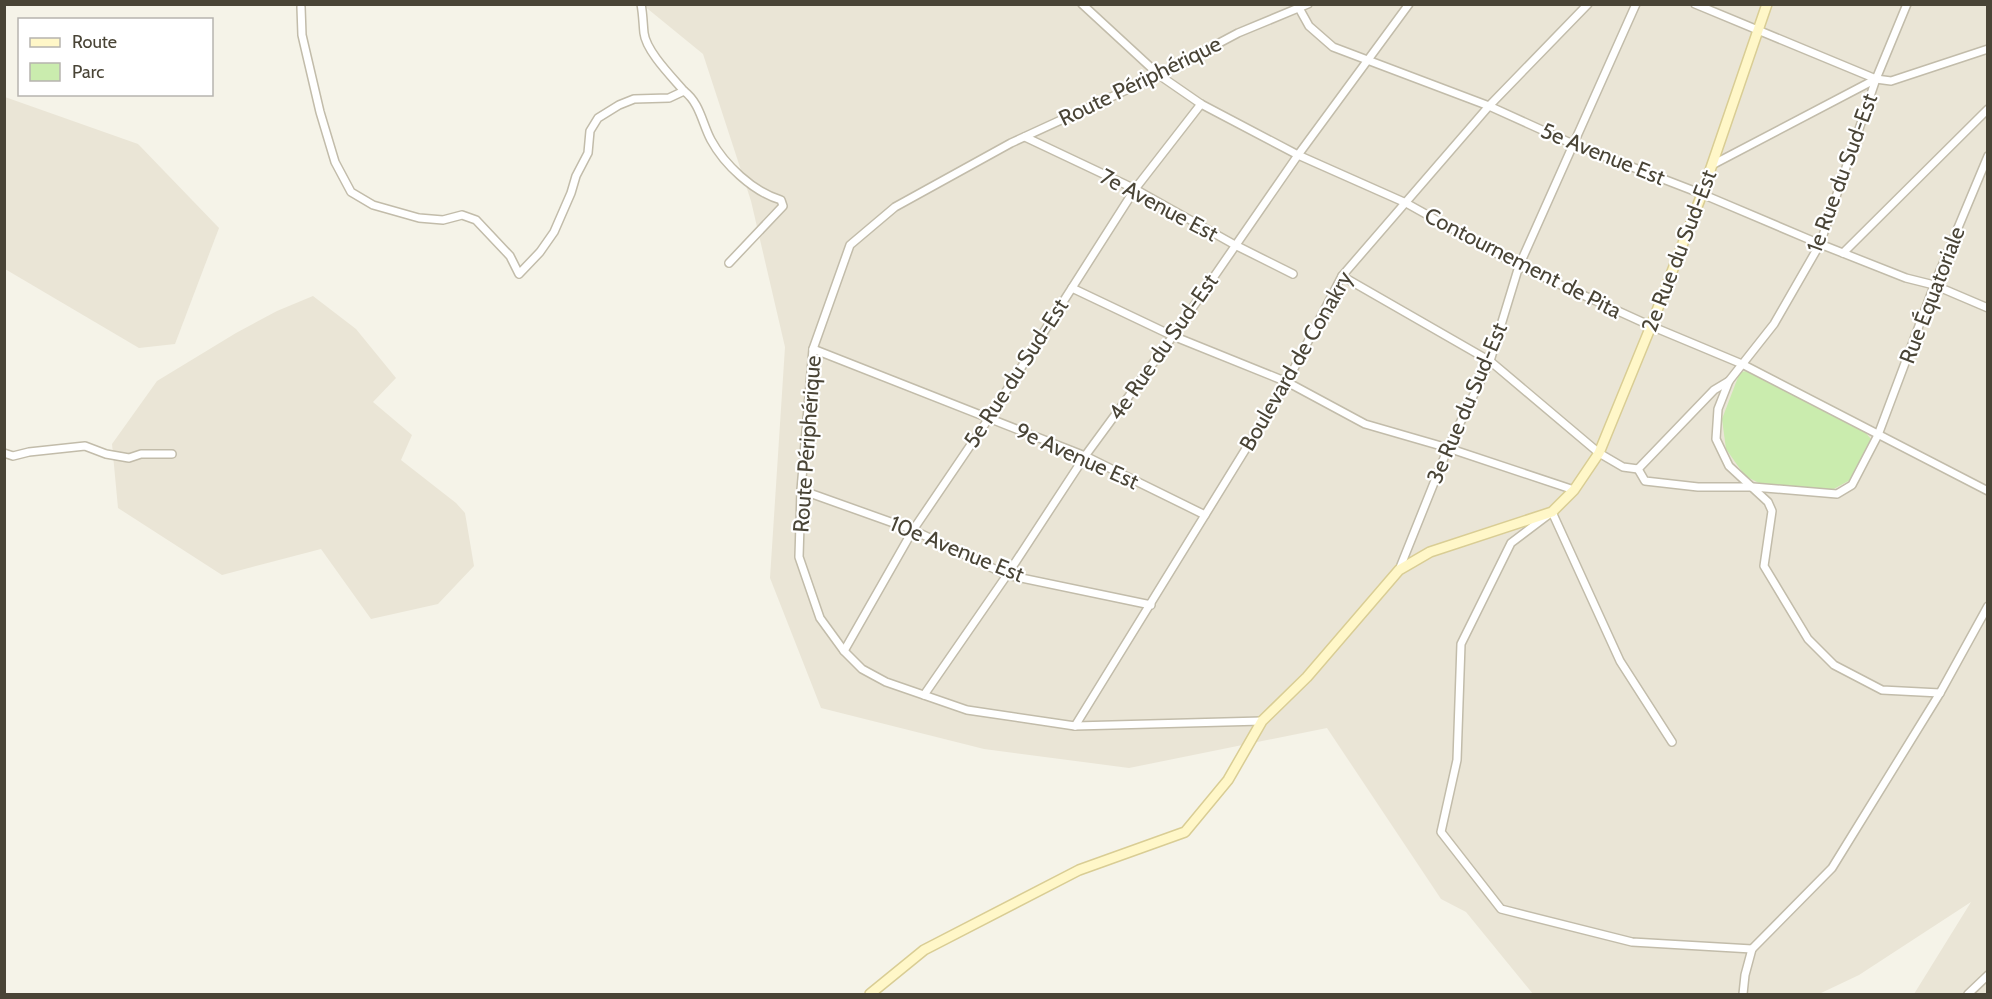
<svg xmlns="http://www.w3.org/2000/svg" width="1992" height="999" font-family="Cabin,sans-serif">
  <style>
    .residential { fill: #eae5d6 }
    .green { fill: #caecae }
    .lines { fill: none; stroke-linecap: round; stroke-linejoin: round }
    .street-casing { stroke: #c2bcaa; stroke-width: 10 }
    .secondary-casing { stroke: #d9cd94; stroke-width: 12 }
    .street { stroke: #fff; stroke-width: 7 }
    .secondary { stroke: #fff7c8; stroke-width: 9 }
    .labels { text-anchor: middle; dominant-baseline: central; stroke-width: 4.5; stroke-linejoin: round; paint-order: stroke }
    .street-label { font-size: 22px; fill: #494436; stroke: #fff }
  </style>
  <rect width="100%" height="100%" fill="#f5f3e8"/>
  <!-- residential -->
  <g class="residential">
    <path d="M643,5h1344v989h-73l57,-92 -112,73 -40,19h-286l-67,-82 -25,-13 -114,-171 -198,40 -145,-19 -163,-41 -51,-130 15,-231 -34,-146 -48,-147z"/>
    <path d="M5,97l133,47 81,84 -44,116 -36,4 -134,-79z"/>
    <path d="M313,296l43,33 40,49 -23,24 39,33 -11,25 55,43 9,10 9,53 -36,38 -67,15 -50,-70 -99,26 -104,-67 -6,-64 45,-63 79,-48 41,-22z"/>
  </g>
  <!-- green -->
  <path class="green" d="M1748,371l116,60 7,8 -19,40 -22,12 -65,-5 -20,-10 -19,-27 -4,-30 18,-47z"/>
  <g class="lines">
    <!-- street casing -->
    <g class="street-casing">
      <g id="street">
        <path d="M641,4c2,10 2,20 3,29 2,18 28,44 40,58"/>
        <path d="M1082,4l77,71 42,29 97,51 108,48 113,63 132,60 91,38 246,127"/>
        <path d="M1695,4l181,75"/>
        <path d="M1907,4l-31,75 -56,165 -46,80 -45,57 -11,28 -2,30 13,27 39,36 4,9 -8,55 44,73 26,26 48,25 58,3"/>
        <path d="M301,7l1,28 18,77 15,50 16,30 22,13 46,13 24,2 19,-5 14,5 34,36 9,18 21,-22 14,-20 17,-39 5,-17 12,-23 2,-22 8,-13 21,-13 15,-6 35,-1 15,-7c16,12 18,32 27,49 13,24 42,52 70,60l2,6 -54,57"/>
        <path d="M1299,8l10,18 24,21 156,59 86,39 127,49 118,50 86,34 28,7 54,23"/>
        <path d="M1025,137l110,52 100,56 58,29"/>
        <path d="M1712,165l164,-86 15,2 97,-32"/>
        <path d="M1843,253l145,-144"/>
        <path d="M1342,276l148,85 109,92 24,14 15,2 76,-79 15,-9"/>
        <path d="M1072,288l101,48 114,46 78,42 83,24 126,42"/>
        <path d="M813,349l272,107 120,59"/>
        <path d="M4,453l9,3 16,-4 56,-6 21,8 23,4 12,-4h31"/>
        <path d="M1638,469l7,12 53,6h55l84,7 15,-9 26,-50 59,-157 51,-122"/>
        <path d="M801,490l112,40 94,45 144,30"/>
        <path d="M1399,570l49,-122 42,-87 29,-95 117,-262"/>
        <path d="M844,651l69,-121 76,-112 146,-229 66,-85"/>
        <path d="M924,695l83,-120 78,-119 88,-120 125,-181 111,-151"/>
        <path d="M1262,721l-187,5 -108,-16 -81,-28 -24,-13 -18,-18 -24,-33 -21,-61 2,-67 12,-141 37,-104 45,-38 116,-64 148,-68 79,-42 70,-29"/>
        <path d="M1075,726l212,-344 55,-106 147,-170 99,-102"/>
        <path d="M1672,742l-52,-81 -68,-149 -41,31 -50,101 -4,116 -16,72 60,77 131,33 120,7"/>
        <path d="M1743,994l2,-19 7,-26 80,-81 108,-175 48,-87"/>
        <path d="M1968,994l20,-19"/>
      </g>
    </g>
    <!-- secondary casing -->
    <g class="secondary-casing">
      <path id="secondary" d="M870,994l54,-44 155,-80 106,-38 43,-52 34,-59 45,-44 92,-107 31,-18 122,-40 22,-22 25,-37 52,-127 51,-132 65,-190"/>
    </g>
    <!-- street -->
    <use href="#street" class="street"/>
    <!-- secondary -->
    <use href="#secondary" class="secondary"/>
  </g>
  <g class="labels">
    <!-- street labels -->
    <g class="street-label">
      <text transform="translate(1140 81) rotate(-26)">Route Périphérique</text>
      <text transform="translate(1603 154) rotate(22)">5e Avenue Est</text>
      <text transform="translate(1842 173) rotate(-70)">1e Rue du Sud-Est</text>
      <text transform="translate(1159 205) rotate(28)">7e Avenue Est</text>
      <text transform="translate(1679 251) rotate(-69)">2e Rue du Sud-Est</text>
      <text transform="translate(1523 263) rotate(27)">Contournement de Pita</text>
      <text transform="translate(1932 295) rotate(-69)">Rue Équatoriale</text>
      <text transform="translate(1163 347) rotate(-55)">4e Rue du Sud-Est</text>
      <text transform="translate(1296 361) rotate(-60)">Boulevard de Conakry</text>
      <text transform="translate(1016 373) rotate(-57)">5e Rue du Sud-Est</text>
      <text transform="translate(1467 403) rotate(-67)">3e Rue du Sud-Est</text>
      <text transform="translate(807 444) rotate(-86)">Route Périphérique</text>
      <text transform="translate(1077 456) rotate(24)">9e Avenue Est</text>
      <text transform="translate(957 549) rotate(22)">10e Avenue Est</text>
    </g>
  </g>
  <!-- border -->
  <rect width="1992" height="999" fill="none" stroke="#494436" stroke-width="12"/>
  <!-- legend -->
  <rect x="18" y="18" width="195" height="78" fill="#ffffff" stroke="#b6b4af" stroke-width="1.5"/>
  <rect x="30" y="38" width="30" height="9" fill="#fff7c8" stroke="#b6b4af" stroke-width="1.5"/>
  <text x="72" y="48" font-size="18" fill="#494436">Route</text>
  <rect x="30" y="63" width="30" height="18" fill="#caecae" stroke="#b6b4af" stroke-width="1.5"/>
  <text x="72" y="78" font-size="18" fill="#494436">Parc</text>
</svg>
